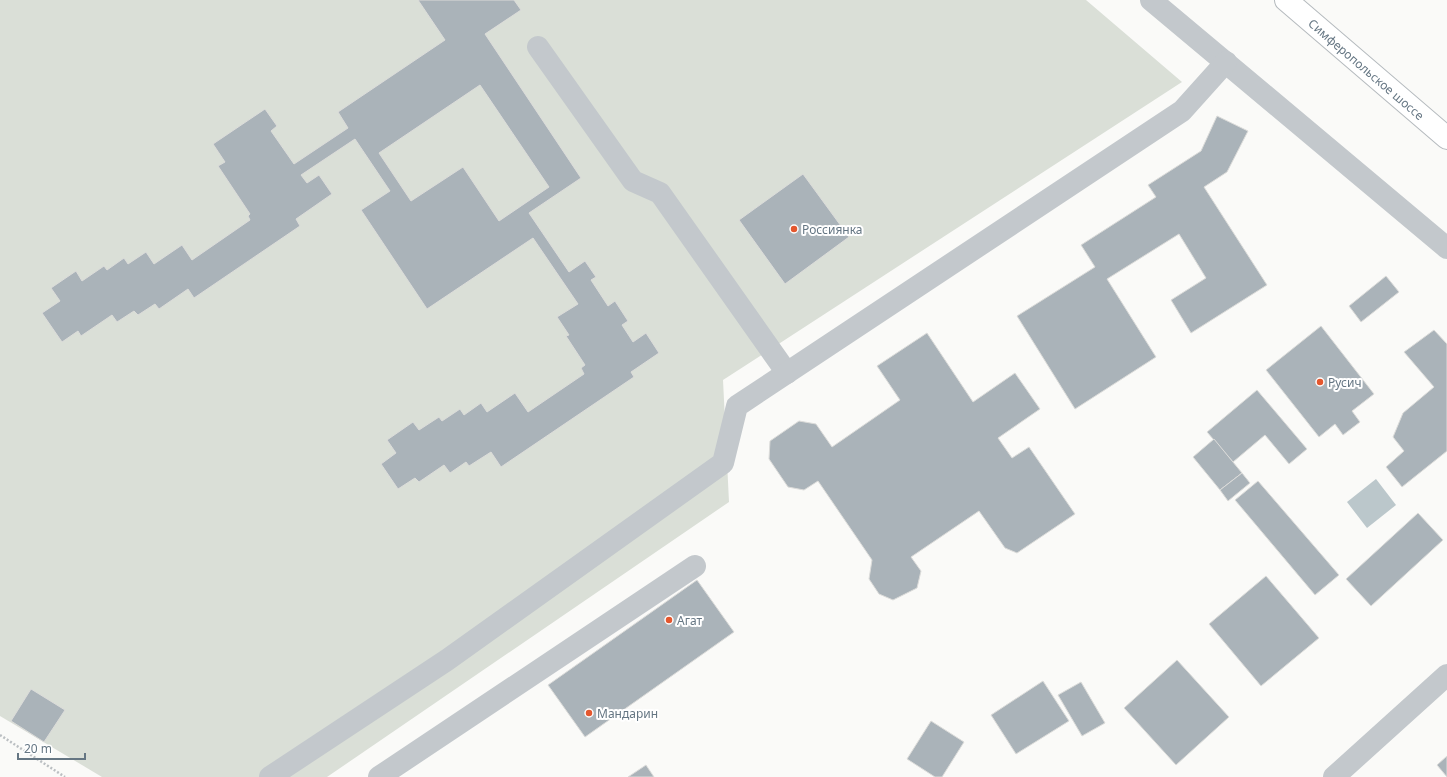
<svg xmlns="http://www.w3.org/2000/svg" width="1447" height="777" font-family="'Noto Sans',sans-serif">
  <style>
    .green { fill: #dadfd7 }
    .water { fill: #bbc7cb }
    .building { fill: #aab3b9; stroke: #dcdcda; fill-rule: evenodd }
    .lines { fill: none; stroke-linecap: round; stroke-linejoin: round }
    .major-casing { stroke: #b5babe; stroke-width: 24 }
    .path { stroke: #bbbfc2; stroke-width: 2.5; stroke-dasharray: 2 2; stroke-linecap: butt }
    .minor { stroke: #c3c8cc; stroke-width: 22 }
    .major { stroke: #fff; stroke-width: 22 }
    .poi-dot { fill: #e4572e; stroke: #fff; stroke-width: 1.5 }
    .labels { text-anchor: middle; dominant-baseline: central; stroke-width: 4; stroke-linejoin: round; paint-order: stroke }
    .street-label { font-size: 12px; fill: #657683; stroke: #fff }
    .poi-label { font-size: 12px; fill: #657683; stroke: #fff; text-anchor: start }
  </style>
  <rect width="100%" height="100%" fill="#fafaf8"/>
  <!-- green -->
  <path class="green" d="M0,0h1086l96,82 -459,298 6,122 -402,275h-225l-102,-61z"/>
  <!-- water -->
  <path class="water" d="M1376,479l20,26 -29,23 -20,-26z"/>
  <!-- building -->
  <g class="building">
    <path d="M418,0h96l7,10 -36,24 96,144 -52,35 40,59 16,-11 11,16 -5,3 17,26 7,-5 13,20 -6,4 11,17 13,-9 13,20 -28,19 3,5 -133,90 -10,-15 -22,14 -3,-4 -16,11 -6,-8 -25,17 -4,-4 -17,11 -17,-25 15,-11 -9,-13 26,-18 6,8 20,-13 3,4 18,-12 4,6 17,-12 6,9 28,-19 13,19 56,-38 -3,-6 4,-3 -19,-29 3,-1 -12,-18 21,-13 -45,-66 -106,71 -66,-99 29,-19 -35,-52 -54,36 6,8 12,-8 13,19 -36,25 4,7 -106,72 -6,-9 -29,20 -4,-5 -17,11 -4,-4 -17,11 -5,-7 -31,21 -3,-5 -16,11 -20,-29 18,-12 -9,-13 25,-17 6,10 22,-15 3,4 17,-12 4,6 18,-12 8,12 28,-19 10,15 58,-40 -2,-4 2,-2 -32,-48 7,-4 -12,-18 52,-35 12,17 -6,5 23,33 54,-36 -10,-16 107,-72zM480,85l69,102 -50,34 -36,-54 -52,34 -32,-48z"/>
    <path d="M1217,116l31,15 -21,41 -23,15 63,98 -76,48 -20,-33 35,-22 -27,-44 -72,45 49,78 -81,52 -58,-93 78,-49 -14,-22 75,-48 -8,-12 53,-34z"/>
    <path d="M803,174l46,63 -64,47 -46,-64z"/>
    <path d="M1386,276l13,16 -38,30 -12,-16z"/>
    <path d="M1321,326l53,68 -22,17 8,11 -17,13 -8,-11 -16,13 -53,-67z"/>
    <path d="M1434,330l13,14v107l-45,36 -16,-20 18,-16 -11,-14 10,-24 31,-26 -30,-35z"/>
    <path d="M927,333l46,69 42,-29 25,36 -42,29 14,20 17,-11 46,67 -58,39 -12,-5 -26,-37 -68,46 10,14 -4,17 -24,12 -14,-6 -10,-15 3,-19 -54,-79 -14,9 -16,-3 -19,-28 1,-18 29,-20 17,3 16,23 68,-47 -23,-34z"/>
    <path d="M1257,390l50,59 -18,15 -24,-29 -32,27 -26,-30z"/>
    <path d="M1214,439l28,34 -22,17 -27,-33z"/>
    <path d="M1242,473l8,10 -22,18 -8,-11z"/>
    <path d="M1258,481l81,94 -24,20 -80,-95z"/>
    <path d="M1418,513l25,27 -72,66 -25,-27z"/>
    <path d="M1266,576l53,62 -58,48 -52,-62z"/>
    <path d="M697,580l37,52 -149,105 -37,-52z"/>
    <path d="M1177,660l52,57 -53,48 -52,-57z"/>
    <path d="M1043,681l26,40 -53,33 -25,-39z"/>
    <path d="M1081,682l24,41 -23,13 -24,-41z"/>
    <path d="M31,689l34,21 -21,32 -33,-21z"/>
    <path d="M931,721l33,21 -22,35h-7l-28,-18z"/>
    <path d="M1447,756v21l-10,-12z"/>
    <path d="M646,765l8,12h-26z"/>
  </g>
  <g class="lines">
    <!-- major casing -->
    <g class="major-casing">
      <g id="major">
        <path id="s1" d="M1286,0l161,138"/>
      </g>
    </g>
    <!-- path -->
    <path class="path" d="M0,735l65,42"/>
    <!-- minor -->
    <g class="minor">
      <path d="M1151,0l296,248"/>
      <path d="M538,47l95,134 27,12 127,180"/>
      <path d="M270,777l177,-117 276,-197 14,-57 445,-295 44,-49"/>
      <path d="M379,777l316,-211"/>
      <path d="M1334,777l113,-102"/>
    </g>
    <!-- major -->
    <use href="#major" class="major"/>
  </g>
  <!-- markers -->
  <g class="poi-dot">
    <circle cx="794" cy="229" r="4"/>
    <circle cx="1320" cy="382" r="4"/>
    <circle cx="669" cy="620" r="4"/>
    <circle cx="589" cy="713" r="4"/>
  </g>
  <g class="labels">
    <!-- street labels -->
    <g class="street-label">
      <text stroke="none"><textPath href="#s1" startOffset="106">Симферопольское шоссе</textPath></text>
    </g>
    <!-- poi labels -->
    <g class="poi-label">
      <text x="802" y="229">Россиянка</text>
      <text x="1328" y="382">Русич</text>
      <text x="677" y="620">Агат</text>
      <text x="597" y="713">Мандарин</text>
    </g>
  </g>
  <!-- scale -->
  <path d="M18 753v6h67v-6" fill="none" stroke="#657683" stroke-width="2"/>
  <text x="24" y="753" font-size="12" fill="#657683" stroke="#ffffff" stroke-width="3" paint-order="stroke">20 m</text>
</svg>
